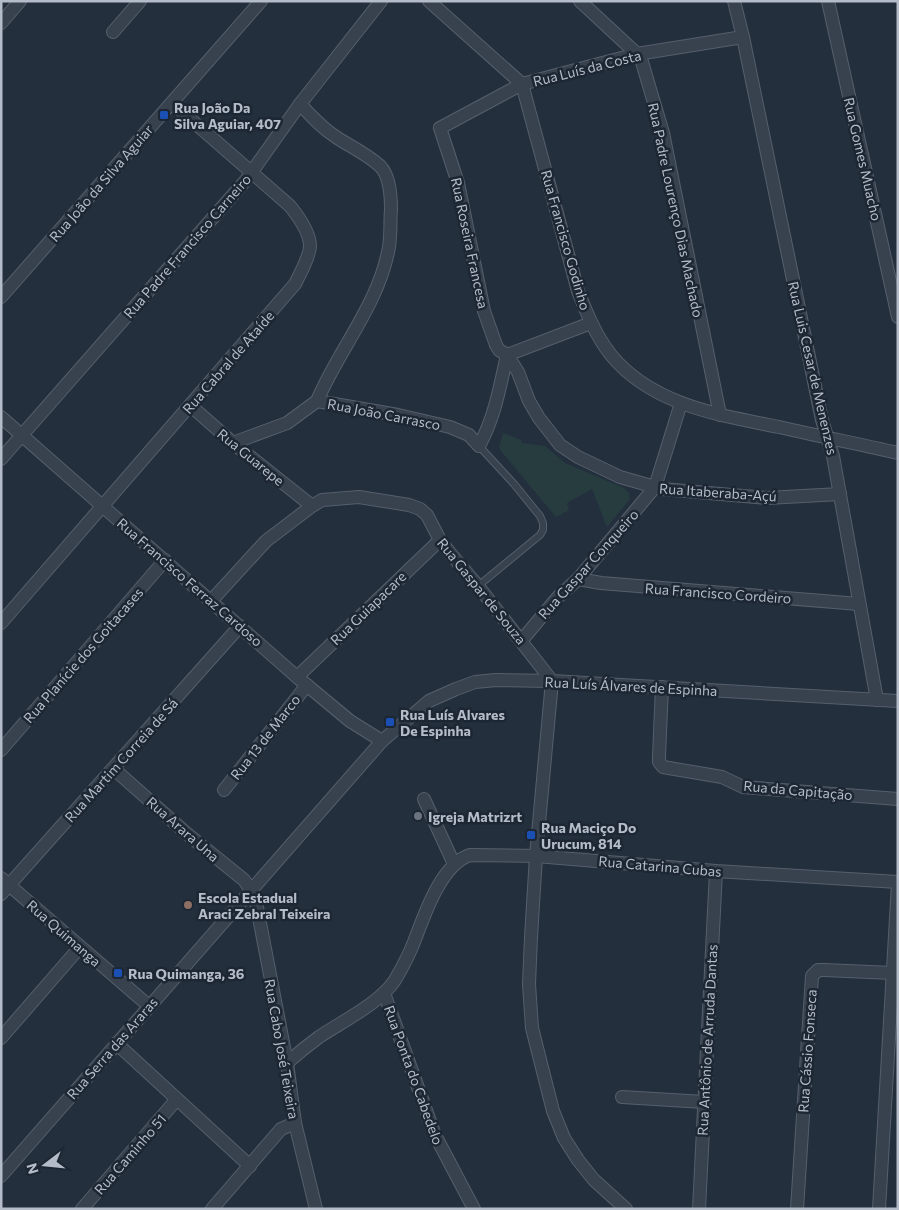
<svg xmlns="http://www.w3.org/2000/svg" width="899" height="1210" font-family="Commissioner,sans-serif">
  <style>
    .green { fill: #263c3f }
    .lines { fill: none; stroke-linecap: round; stroke-linejoin: round }
    .service-casing { stroke: #565f6c; stroke-width: 8 }
    .minor-casing { stroke: #565f6c; stroke-width: 14 }
    .service { stroke: #38414e; stroke-width: 6 }
    .minor { stroke: #38414e; stroke-width: 12 }
    .transit-dot { fill: #1a4fb4; stroke: #1d2633; stroke-width: 2 }
    .worship-dot { fill: #6b7280; stroke: #1d2633; stroke-width: 2 }
    .education-dot { fill: #8d6e63; stroke: #1d2633; stroke-width: 2 }
    .labels { text-anchor: middle; dominant-baseline: central; stroke-width: 5; stroke-linejoin: round; paint-order: stroke }
    .street-label { font-size: 14px; fill: #b4bcc9; stroke: #1d2633 }
    .poi-label { font-size: 14px; font-weight: bold; fill: #b4bcc9; stroke: #1d2633; text-anchor: start }
  </style>
  <rect width="100%" height="100%" fill="#242f3e"/>
  <!-- green -->
  <path class="green" d="M503,433l18,7 1,3 23,3 20,17 59,25 5,5 1,6 -23,28 -15,-38 -25,14 2,7 -13,7 -55,-66 -2,-4z"/>
  <g class="lines">
    <!-- service casing -->
    <g class="service-casing">
      <path id="service" d="M478,586l62,-51 3,-5v-7l-3,-7 -26,-32 -35,-38"/>
    </g>
    <!-- minor casing -->
    <g class="minor-casing">
      <g id="minor">
        <path d="M429,1l93,83"/>
        <path d="M580,1l57,53 5,8 21,71 57,282"/>
        <path d="M734,1l9,36 79,383 11,36 44,244"/>
        <path d="M828,1l70,316"/>
        <path d="M1,23l19,-22"/>
        <path d="M113,32l27,-31"/>
        <path d="M743,37l-106,17 -115,30 -82,44 18,55 26,128 12,34 3,5 8,5 11,17 11,29 10,17 21,27 18,12 42,20 42,12 105,9 73,-4"/>
        <path d="M522,84l56,207c9,23 18,45 33,64 41,50 108,60 168,72 39,9 79,17 119,26"/>
        <path d="M300,104c11,12 22,24 36,33 15,10 31,17 44,29 10,10 11,30 11,43 -1,13 0,26 -2,38 -10,57 -50,102 -72,154"/>
        <path d="M1,297l260,-296"/>
        <path d="M507,355l84,-32"/>
        <path d="M191,406l42,37 79,63"/>
        <path d="M1,417l296,260 53,44 32,20"/>
        <path d="M233,443l54,-20 30,-22 81,14 52,12 19,8 10,11c16,-29 21,-60 28,-91"/>
        <path d="M1,459l245,-279 54,-76 81,-103"/>
        <path d="M578,579l23,4 258,21"/>
        <path d="M211,601l55,-60 46,-35 10,-6 37,-3 50,8 11,4 7,6 13,25 10,13 28,33 74,95"/>
        <path d="M1,623l294,-339c5,-10 15,-28 15,-38 0,-14 -12,-30 -20,-40l-118,-103"/>
        <path d="M522,640l36,-43 20,-18 77,-92 26,-84"/>
        <path d="M297,677l143,-137"/>
        <path d="M552,681l-16,175 -5,81 -2,47 3,44 21,83 11,27 14,22 16,20 32,29"/>
        <path d="M662,687l-3,69v6l4,5 59,10 21,10 155,12"/>
        <path d="M1,750l164,-190"/>
        <path d="M114,769l72,64 58,47 7,10 5,12 31,161 8,60 21,86"/>
        <path d="M224,790l83,-105"/>
        <path d="M424,799l30,65"/>
        <path d="M1,878l148,128"/>
        <path d="M1,894l239,-268"/>
        <path d="M384,993l51,142 39,74"/>
        <path d="M1,1038l79,-91"/>
        <path d="M116,1043l134,123"/>
        <path d="M287,1063c10,-9 21,-18 32,-26 24,-16 61,-34 76,-57 7,-12 14,-25 19,-38 10,-26 27,-78 56,-87l66,1 180,15 182,11"/>
        <path d="M622,1097l82,5"/>
        <path d="M1,1176l381,-435 47,-40 27,-12 19,-7 21,-2 56,1 346,20"/>
        <path d="M82,1209l95,-110"/>
        <path d="M212,1209l69,-80 14,-6"/>
        <path d="M699,1209l17,-338"/>
        <path d="M797,1209l15,-233 6,-6h6l69,3"/>
        <path d="M879,1209l19,-325"/>
      </g>
    </g>
    <!-- service -->
    <use href="#service" class="service"/>
    <!-- minor -->
    <use href="#minor" class="minor"/>
  </g>
  <!-- markers -->
  <g class="transit-dot">
    <rect x="159" y="110" width="10" height="10" rx="2.5"/>
    <rect x="385" y="717" width="10" height="10" rx="2.5"/>
    <rect x="526" y="830" width="10" height="10" rx="2.5"/>
    <rect x="113" y="968" width="10" height="10" rx="2.5"/>
  </g>
  <circle class="worship-dot" cx="418" cy="816" r="5"/>
  <circle class="education-dot" cx="188" cy="905" r="5"/>
  <g class="labels">
    <!-- street labels -->
    <g class="street-label">
      <text transform="translate(587 68) rotate(-14)">Rua Luís da Costa</text>
      <text transform="translate(863 159) rotate(77)">Rua Gomes Muacho</text>
      <text transform="translate(101 183) rotate(-49)">Rua João da Silva Aguiar</text>
      <text transform="translate(676 210) rotate(78)">Rua Padre Lourenço Dias Machado</text>
      <text transform="translate(566 240) rotate(74)">Rua Francisco Godinho</text>
      <text transform="translate(470 243) rotate(78)">Rua Roseira Francesa</text>
      <text transform="translate(187 246) rotate(-49)">Rua Padre Francisco Carneiro</text>
      <text transform="translate(228 362) rotate(-49)">Rua Cabral de Ataíde</text>
      <text transform="translate(813 368) rotate(77)">Rua Luis Cesar de Menenzes</text>
      <text transform="translate(384 414) rotate(11)">Rua João Carrasco</text>
      <text transform="translate(251 457) rotate(39)">Rua Guarepe</text>
      <text transform="translate(718 492) rotate(4)">Rua Itaberaba-Açú</text>
      <text transform="translate(588 564) rotate(-48)">Rua Gaspar Conqueiro</text>
      <text transform="translate(190 582) rotate(41)">Rua Francisco Ferraz Cardoso</text>
      <text transform="translate(482 591) rotate(51)">Rua Gaspar de Souza</text>
      <text transform="translate(718 593) rotate(4)">Rua Francisco Cordeiro</text>
      <text transform="translate(368 608) rotate(-44)">Rua Guiapacare</text>
      <text transform="translate(83 655) rotate(-49)">Rua Planície dos Goitacases</text>
      <text transform="translate(631 686) rotate(3)">Rua Luís Álvares de Espinha</text>
      <text transform="translate(265 737) rotate(-52)">Rua 13 de Marco</text>
      <text transform="translate(121 760) rotate(-48)">Rua Martim Correia de Sá</text>
      <text transform="translate(798 790) rotate(5)">Rua da Capitação</text>
      <text transform="translate(183 829) rotate(41)">Rua Arara Una</text>
      <text transform="translate(660 866) rotate(5)">Rua Catarina Cubas</text>
      <text transform="translate(64 933) rotate(41)">Rua Quimanga</text>
      <text transform="translate(707 1040) rotate(-87)">Rua Antônio de Arruda Dantas</text>
      <text transform="translate(112 1048) rotate(-49)">Rua Serra das Araras</text>
      <text transform="translate(282 1049) rotate(80)">Rua Cabo José Teixeira</text>
      <text transform="translate(807 1051) rotate(-86)">Rua Cássio Fonseca</text>
      <text transform="translate(414 1075) rotate(70)">Rua Ponta do Cabedelo</text>
      <text transform="translate(130 1154) rotate(-49)">Rua Caminho 51</text>
    </g>
    <!-- poi labels -->
    <g class="poi-label">
      <text x="174" y="107">Rua João Da<tspan x="174" dy="16">Silva Aguiar, 407</tspan></text>
      <text x="400" y="714">Rua Luís Alvares<tspan x="400" dy="16">De Espinha</tspan></text>
      <text x="428" y="816">Igreja Matrizrt</text>
      <text x="541" y="827">Rua Maciço Do<tspan x="541" dy="16">Urucum, 814</tspan></text>
      <text x="198" y="897">Escola Estadual<tspan x="198" dy="16">Araci Zebral Teixeira</tspan></text>
      <text x="128" y="973">Rua Quimanga, 36</text>
    </g>
  </g>
  <!-- border -->
  <rect width="899" height="1210" fill="none" stroke="#b4bcc9" stroke-width="5"/>
  <!-- north arrow -->
  <g transform="translate(45 1165) rotate(254)" stroke="#1d2633" stroke-width="4" paint-order="stroke">
  <path d="M0-4L9 19L0 12L-9 19Z" fill="#b4bcc9"/>
  <text y="-8" font-size="14" font-weight="bold" text-anchor="middle" fill="#b4bcc9">N</text>
  </g>
</svg>
